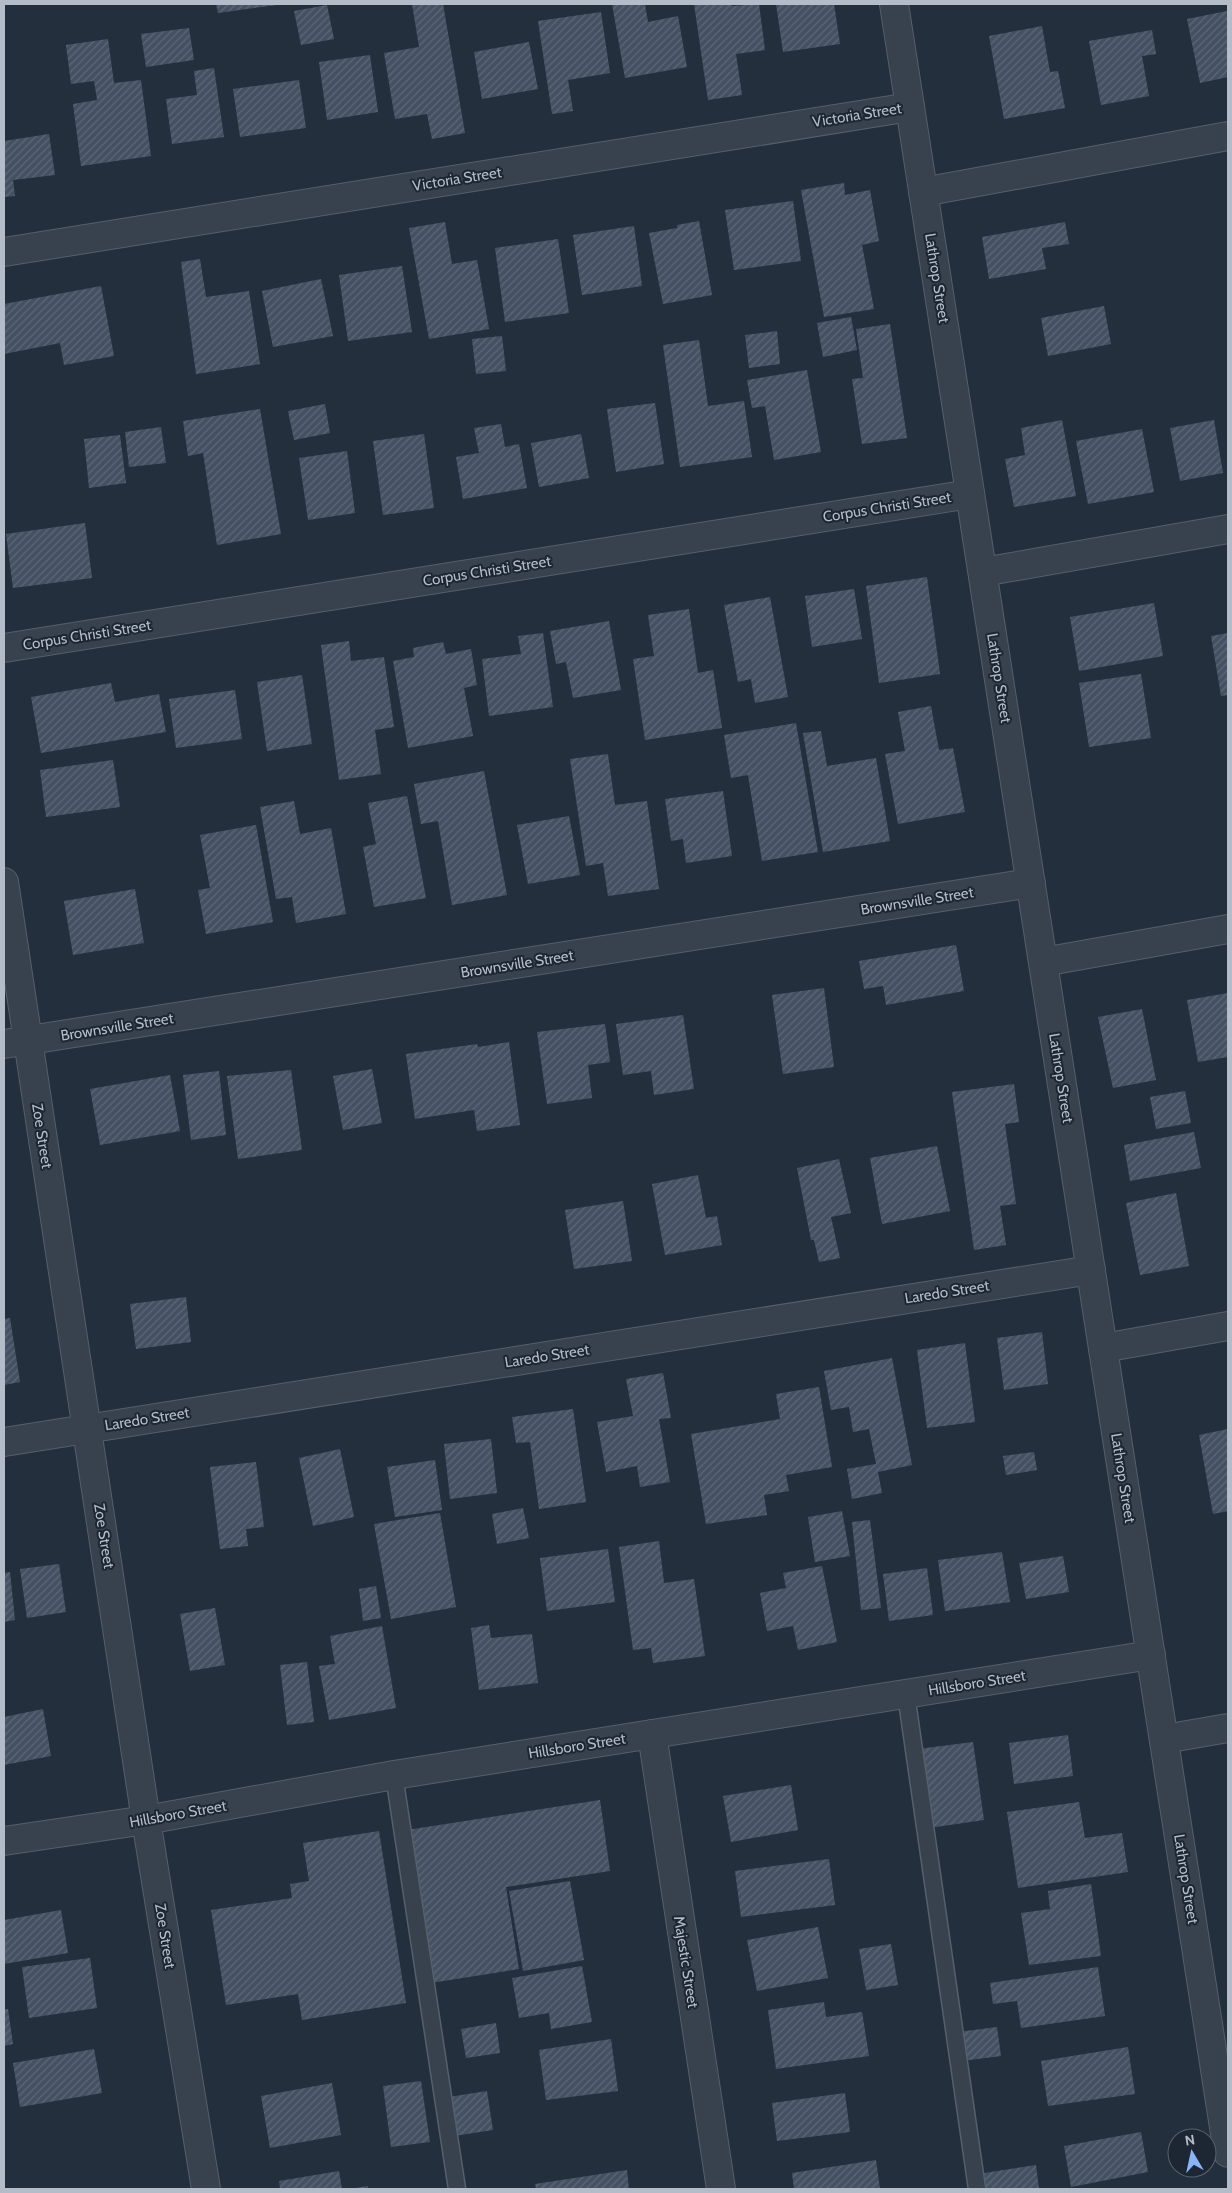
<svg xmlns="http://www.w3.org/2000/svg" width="1232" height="2193" font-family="Cabin,sans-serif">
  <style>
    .building { fill: url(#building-hatch) }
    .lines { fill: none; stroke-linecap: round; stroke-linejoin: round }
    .service-casing { stroke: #565f6c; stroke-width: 19 }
    .minor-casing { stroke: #565f6c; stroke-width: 30 }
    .tertiary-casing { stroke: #565f6c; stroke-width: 30 }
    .service { stroke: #38414e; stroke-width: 16 }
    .minor { stroke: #38414e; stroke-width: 28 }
    .tertiary { stroke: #38414e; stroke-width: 28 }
    .labels { text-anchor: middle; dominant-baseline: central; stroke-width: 4; stroke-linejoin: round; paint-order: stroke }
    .street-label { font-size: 15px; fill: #b4bcc9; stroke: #1d2633 }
  </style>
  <defs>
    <pattern id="building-hatch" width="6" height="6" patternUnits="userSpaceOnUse" patternTransform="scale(1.25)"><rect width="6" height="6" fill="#455162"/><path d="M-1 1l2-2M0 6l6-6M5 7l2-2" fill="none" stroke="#5d6877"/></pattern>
  </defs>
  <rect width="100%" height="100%" fill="#242f3e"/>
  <!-- building -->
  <g class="building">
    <path d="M216,4h60l1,1 -59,8z"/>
    <path d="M412,4h31l22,129 -33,6 -5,-25 -32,5 -11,-66 35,-6z"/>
    <path d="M612,4h33l3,18 30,-6 9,51 -62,11z"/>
    <path d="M694,4h38v2l27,-2 6,46 -29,4 6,41 -34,5z"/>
    <path d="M776,4h58l6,40 -57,8z"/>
    <path d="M327,5l7,34 -33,6 -7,-34z"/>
    <path d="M1227,11l1,66 -28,6 -13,-64z"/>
    <path d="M601,12l9,61 -42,7 5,31 -21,3 -14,-93z"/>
    <path d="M1042,26l8,46 8,-1 7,37 -61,11 -15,-83z"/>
    <path d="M189,28l5,32 -48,7 -5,-33z"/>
    <path d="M1152,30l4,24 -14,2 7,40 -48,9 -12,-64z"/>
    <path d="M108,39l6,44 27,-3 10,76 -70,10 -8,-62 24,-4 -3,-19 -23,3 -5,-39z"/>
    <path d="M529,42l9,47 -56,10 -8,-47z"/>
    <path d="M370,55l8,57 -51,8 -8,-58z"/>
    <path d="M214,68l10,69 -52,7 -6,-45 31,-4 -3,-24z"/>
    <path d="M299,80l7,48 -66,9 -7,-48z"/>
    <path d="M49,134l6,41 -42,5 2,16 -11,1v-56z"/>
    <path d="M844,183l1,12 25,-5 9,51 -17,4 12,64 -50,8 -23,-127z"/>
    <path d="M793,201l8,60 -67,9 -9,-60z"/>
    <path d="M699,221l13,74 -49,9 -14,-71 28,-5v-3z"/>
    <path d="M445,222l7,42 25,-4 12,69 -60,10 -20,-111z"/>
    <path d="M1065,222l4,22 -27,4 4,21 -57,10 -7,-42z"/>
    <path d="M634,226l8,60 -60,9 -9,-60z"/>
    <path d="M558,239l11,74 -64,9 -10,-74z"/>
    <path d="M200,259l6,38 43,-6 11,73 -64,10 -15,-112z"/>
    <path d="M402,266l10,66 -64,9 -9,-66z"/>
    <path d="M321,279l12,57 -60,11 -11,-56z"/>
    <path d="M101,286l13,70 -50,9 -4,-22 -56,11v-50z"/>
    <path d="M1104,306l7,38 -63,12 -7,-38z"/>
    <path d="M851,317l6,33 -34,7 -6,-34z"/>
    <path d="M890,324l17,114 -45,6 -10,-65 11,-1 -7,-49z"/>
    <path d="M777,331l3,33 -31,4 -4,-33z"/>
    <path d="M502,336l4,35 -30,3 -4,-35z"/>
    <path d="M699,340l9,66 36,-5 8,56 -72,10 -17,-122z"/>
    <path d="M807,370l14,82 -47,8 -9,-54 -13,2 -5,-28z"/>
    <path d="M655,403l9,61 -48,8 -9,-63z"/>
    <path d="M325,404l5,29 -36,7 -6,-29z"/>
    <path d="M260,409l21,125 -64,11 -14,-92 -15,3 -5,-35z"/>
    <path d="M1062,420l14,76 -62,11 -9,-48 20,-4 -4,-27z"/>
    <path d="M1214,420l9,53 -43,8 -10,-53z"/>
    <path d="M501,424l4,23 14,-3 8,44 -64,11 -7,-42 23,-4 -5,-25z"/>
    <path d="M161,427l5,36 -37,4 -4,-35z"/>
    <path d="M1142,429l12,63 -66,12 -12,-63z"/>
    <path d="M424,434l10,74 -51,7 -10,-74z"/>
    <path d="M581,434l8,44 -50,9 -8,-44z"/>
    <path d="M120,435l6,48 -37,5 -5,-49z"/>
    <path d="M347,451l8,62 -47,7 -9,-62z"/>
    <path d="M85,523l7,55 -79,10 -7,-54z"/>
    <path d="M927,577l13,97 -61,9 -13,-97z"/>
    <path d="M854,589l8,50 -50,8 -7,-51z"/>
    <path d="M770,597l18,100 -33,6 -4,-24 -13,3 -14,-77z"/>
    <path d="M1154,603l9,53 -84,15 -9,-54z"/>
    <path d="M689,609l9,64 15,-3 9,58 -77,12 -12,-81 21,-3 -6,-41z"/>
    <path d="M609,621l12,69 -48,8 -7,-36 -10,2 -6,-33z"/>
    <path d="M543,633l10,74 -64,9 -7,-57 39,-5 -3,-18z"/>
    <path d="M1228,633v62l-7,1 -10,-60z"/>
    <path d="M349,641l2,20 33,-4 10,70 -19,3 6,44 -42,6 -18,-135z"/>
    <path d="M443,642l3,12 25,-5 6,36 -13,3 9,48 -65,12 -15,-87 21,-4 -1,-9z"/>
    <path d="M1141,674l10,64 -62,9 -10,-64z"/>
    <path d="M302,675l10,69 -45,7 -10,-69z"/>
    <path d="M111,683l4,19 44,-8 7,38 -125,21 -10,-56z"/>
    <path d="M235,690l7,49 -66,9 -7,-49z"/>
    <path d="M931,706l8,44 14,-2 12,64 -67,12 -13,-70 20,-3 -7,-39z"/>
    <path d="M796,723l22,129 -56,9 -14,-86 -17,3 -7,-43z"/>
    <path d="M821,731l6,35 49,-8 14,83 -67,11 -20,-119z"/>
    <path d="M608,754l7,51 32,-4 12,88 -51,7 -5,-33 -17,3 -16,-107z"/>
    <path d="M113,760l7,47 -74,10 -6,-47z"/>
    <path d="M484,771l23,124 -55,10 -14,-84 -17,3 -7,-40z"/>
    <path d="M723,791l9,65 -46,7 -3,-24 -12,2 -6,-42z"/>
    <path d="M407,796l19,102 -52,9 -11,-60 13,-3 -8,-41z"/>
    <path d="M294,801l6,33 31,-6 15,86 -50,9 -4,-26 -16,2 -16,-92z"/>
    <path d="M569,816l11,59 -52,9 -11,-59z"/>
    <path d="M256,825l17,97 -67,12 -8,-44 12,-2 -10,-53z"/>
    <path d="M135,889l9,54 -71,12 -9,-54z"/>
    <path d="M956,945l8,46 -78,14 -3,-19 -19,3 -5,-28z"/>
    <path d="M824,988l10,79 -51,7 -11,-79z"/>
    <path d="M1228,993v64l-30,5 -11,-62z"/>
    <path d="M1142,1009l14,71 -43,8 -15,-71z"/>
    <path d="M683,1015l11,74 -40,6 -3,-24 -28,4 -7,-51z"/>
    <path d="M605,1024l5,38 -22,3 4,33 -45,6 -10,-72z"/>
    <path d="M509,1042l11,83 -43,6 -3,-21 -59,9 -9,-65 71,-10 1,3z"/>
    <path d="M372,1069l10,54 -39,7 -10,-54z"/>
    <path d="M291,1070l11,80 -64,9 -11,-83z"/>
    <path d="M219,1071l7,64 -35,5 -8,-65z"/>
    <path d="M170,1075l10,56 -80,14 -10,-56z"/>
    <path d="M1014,1084l5,38 -14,2 11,80 -16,2 6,39 -32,5 -22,-158z"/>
    <path d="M1185,1091l6,32 -35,6 -6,-32z"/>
    <path d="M1194,1132l7,36 -71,13 -6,-36z"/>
    <path d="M937,1146l13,65 -68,13 -12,-66z"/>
    <path d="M839,1159l12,54 -20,4 9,41 -21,4 -5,-22h-3l-14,-72z"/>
    <path d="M698,1175l8,43 11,-2 5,29 -57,10 -13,-71z"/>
    <path d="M1176,1193l13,73 -49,9 -14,-72z"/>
    <path d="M623,1201l9,60 -58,8 -9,-59z"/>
    <path d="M186,1297l5,45 -55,7 -6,-45z"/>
    <path d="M10,1318l10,64 -16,3v-66z"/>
    <path d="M1042,1332l6,52 -44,6 -7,-52z"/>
    <path d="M965,1343l10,79 -48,6 -10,-78z"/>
    <path d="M892,1358l20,107 -34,7 4,21 -30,6 -5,-30 29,-5 -7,-35 -16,3 -4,-25 -18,3 -7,-39z"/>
    <path d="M663,1373l8,45 -12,1 11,63 -30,5 -3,-21 -31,6 -9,-50 36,-6 -7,-37z"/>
    <path d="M819,1387l13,80 -46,8 3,16 -25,4 3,20 -61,9 -15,-90 89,-15 -4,-25z"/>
    <path d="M573,1409l13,93 -47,7 -9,-67 -14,1 -4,-26z"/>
    <path d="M1228,1429v82l-15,3 -14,-79z"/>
    <path d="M491,1439l6,54 -47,6 -6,-55z"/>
    <path d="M340,1449l14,68 -41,9 -14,-68z"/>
    <path d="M1034,1452l3,18 -31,5 -3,-19z"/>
    <path d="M435,1460l7,50 -47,7 -8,-50z"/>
    <path d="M256,1462l8,65 -18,2 2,17 -28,3 -10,-82z"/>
    <path d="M523,1508l6,30 -32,6 -5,-30z"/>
    <path d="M842,1511l8,45 -35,6 -7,-45z"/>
    <path d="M440,1513l16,94 -65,12 -17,-95z"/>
    <path d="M870,1520l11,88 -20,2 -9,-88z"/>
    <path d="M659,1541l5,42 30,-4 11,77 -52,7 -2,-15 -18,2 -14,-103z"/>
    <path d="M608,1549l7,53 -68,9 -7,-53z"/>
    <path d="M1002,1552l8,50 -65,9 -7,-51z"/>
    <path d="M1063,1556l6,36 -43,7 -7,-36z"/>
    <path d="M59,1564l7,48 -39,6 -7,-49z"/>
    <path d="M822,1566l15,76 -39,8 -5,-24 -26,5 -7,-38 26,-5 -3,-15z"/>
    <path d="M927,1568l6,47 -44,6 -6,-47z"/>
    <path d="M10,1572l5,48 -11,2v-49z"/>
    <path d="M376,1586l5,32 -18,3 -4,-32z"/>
    <path d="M215,1608l10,57 -35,6 -10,-57z"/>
    <path d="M489,1625l2,13 41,-4 6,49 -59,7 -8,-62z"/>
    <path d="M382,1626l14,82 -67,12 -10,-54 16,-2 -5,-28z"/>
    <path d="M307,1662l7,60 -27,3 -7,-60z"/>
    <path d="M43,1709l8,47 -47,9v-48z"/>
    <path d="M1068,1735l5,41 -59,8 -5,-41z"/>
    <path d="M973,1742l11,78 -55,8 -11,-79z"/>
    <path d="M791,1785l7,45 -67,12 -8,-46z"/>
    <path d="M600,1800l10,71 -104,16 13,82 -88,14 -24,-153z"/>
    <path d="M1079,1802l6,36 37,-5 6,39 -110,16 -11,-76z"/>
    <path d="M379,1831l27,172 -104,17 -4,-26 -72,11 -15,-95 81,-12 -2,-14 19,-3 -6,-38z"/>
    <path d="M829,1859l6,46 -94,12 -6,-46z"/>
    <path d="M570,1881l14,79 -61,11 -14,-80z"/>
    <path d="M1091,1884l10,72 -72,9 -8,-52 29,-4 -2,-18z"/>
    <path d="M61,1910l7,43 -64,11v-44z"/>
    <path d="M818,1927l10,51 -71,13 -10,-51z"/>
    <path d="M891,1944l7,41 -32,5 -7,-41z"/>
    <path d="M90,1958l7,50 -68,10 -7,-51z"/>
    <path d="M582,1966l10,56 -41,7 -2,-16 -30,5 -7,-40z"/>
    <path d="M1098,1967l7,49 -84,12 -4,-27 -24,3 -3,-21z"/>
    <path d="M824,2002l2,15 36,-5 7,44 -93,13 -8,-59z"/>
    <path d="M4,2009h4l5,35 -9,2z"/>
    <path d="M496,2023l4,30 -34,5 -5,-29z"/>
    <path d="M997,2027l4,29 -39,5 -4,-29z"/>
    <path d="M611,2039l7,52 -72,9 -7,-50z"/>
    <path d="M1128,2047l7,47 -87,12 -7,-45z"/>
    <path d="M94,2049l8,44 -82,14 -7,-44z"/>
    <path d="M421,2081l9,61 -39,5 -8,-61z"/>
    <path d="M332,2083l9,52 -71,13 -9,-52z"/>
    <path d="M487,2091l6,39 -39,6 -5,-39z"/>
    <path d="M845,2093l5,39 -73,9 -5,-38z"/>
    <path d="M1141,2132l7,40 -77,15 -7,-41z"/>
    <path d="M876,2160l4,29h-86l-2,-16z"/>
    <path d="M1036,2165l3,24h-59l-2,-15z"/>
    <path d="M627,2170l2,19h-93l-1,-5z"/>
    <path d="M339,2171l3,18h-62l-1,-8z"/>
    <path d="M368,2186v3h-13v-1z"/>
  </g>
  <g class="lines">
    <!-- service casing -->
    <g class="service-casing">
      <g id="service">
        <path d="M906,1694l71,495"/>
        <path d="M394,1775l63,414"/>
      </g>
    </g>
    <!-- minor casing -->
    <g class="minor-casing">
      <g id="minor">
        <path d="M923,192l305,-56"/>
        <path d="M4,252l906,-145"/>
        <path d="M983,572l245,-43"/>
        <path d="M4,648l966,-154"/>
        <path d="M4,882l142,938 60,369"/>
        <path d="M1043,962l185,-33"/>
        <path d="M4,1044l1027,-161"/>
        <path d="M1103,1348l125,-22"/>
        <path d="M4,1442l1087,-172"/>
        <path d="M652,1734l69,455"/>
        <path d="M1164,1739l64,-11"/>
        <path d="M4,1841l142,-21 248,-45 757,-120"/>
      </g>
    </g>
    <!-- tertiary casing -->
    <g class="tertiary-casing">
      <path id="tertiary" d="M894,4l334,2149"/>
    </g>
    <!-- service -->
    <use href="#service" class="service"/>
    <!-- minor -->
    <use href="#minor" class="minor"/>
    <!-- tertiary -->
    <use href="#tertiary" class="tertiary"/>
  </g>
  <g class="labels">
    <!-- street labels -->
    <g class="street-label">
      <text transform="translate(857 115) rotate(-9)">Victoria Street</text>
      <text transform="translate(457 179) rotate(-9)">Victoria Street</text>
      <text transform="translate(937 278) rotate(81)">Lathrop Street</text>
      <text transform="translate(887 507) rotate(-9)">Corpus Christi Street</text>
      <text transform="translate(487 571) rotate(-9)">Corpus Christi Street</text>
      <text transform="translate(87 635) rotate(-9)">Corpus Christi Street</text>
      <text transform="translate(999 678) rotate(81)">Lathrop Street</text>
      <text transform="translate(917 901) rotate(-9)">Brownsville Street</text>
      <text transform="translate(517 964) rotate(-9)">Brownsville Street</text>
      <text transform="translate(117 1027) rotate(-9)">Brownsville Street</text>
      <text transform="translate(1061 1078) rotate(81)">Lathrop Street</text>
      <text transform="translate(42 1136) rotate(81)">Zoe Street</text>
      <text transform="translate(947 1292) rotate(-9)">Laredo Street</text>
      <text transform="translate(547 1356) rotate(-9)">Laredo Street</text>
      <text transform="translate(147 1419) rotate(-9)">Laredo Street</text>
      <text transform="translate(1123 1478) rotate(81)">Lathrop Street</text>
      <text transform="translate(104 1536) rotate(81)">Zoe Street</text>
      <text transform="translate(977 1683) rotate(-9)">Hillsboro Street</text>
      <text transform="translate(577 1746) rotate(-9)">Hillsboro Street</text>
      <text transform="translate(178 1814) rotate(-10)">Hillsboro Street</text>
      <text transform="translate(1186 1879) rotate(81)">Lathrop Street</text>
      <text transform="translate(165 1936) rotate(81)">Zoe Street</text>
      <text transform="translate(686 1962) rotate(81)">Majestic Street</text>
    </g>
  </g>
  <!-- border -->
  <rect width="1232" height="2193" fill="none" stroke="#b4bcc9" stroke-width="10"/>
  <!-- north arrow -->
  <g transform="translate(1192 2153) rotate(351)"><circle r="24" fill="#1d2633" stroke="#59626f"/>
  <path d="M0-4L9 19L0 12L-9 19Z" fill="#8ab4f8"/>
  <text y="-8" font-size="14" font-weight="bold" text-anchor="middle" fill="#b4bcc9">N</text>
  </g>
</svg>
